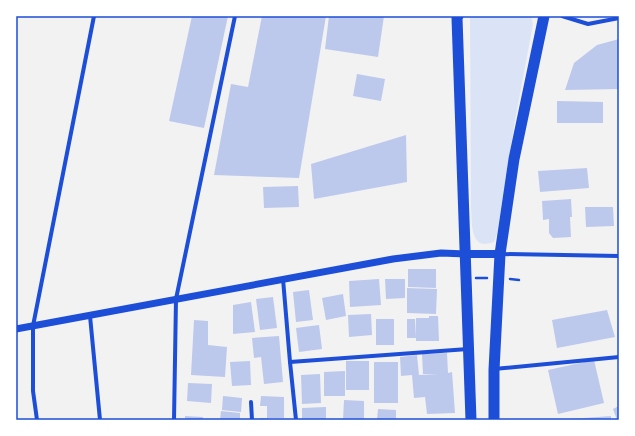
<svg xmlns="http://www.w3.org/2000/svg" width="635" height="436" font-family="'Asap Condensed',sans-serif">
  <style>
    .green { fill: #dbe4f7 }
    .building { fill: #bdc9ec }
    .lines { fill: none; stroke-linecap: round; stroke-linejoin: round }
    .path { stroke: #1d4ed8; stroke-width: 2.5 }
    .minor { stroke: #1d4ed8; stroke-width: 4 }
    .tertiary { stroke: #1d4ed8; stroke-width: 7 }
    .secondary { stroke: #1d4ed8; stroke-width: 8 }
    .trunk { stroke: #1d4ed8; stroke-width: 11 }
    .neatline { fill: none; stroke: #1d4ed8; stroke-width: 1.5 }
  </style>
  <rect width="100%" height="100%" fill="#f2f2f2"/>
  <!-- green -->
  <path class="green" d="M470,16h61l2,8 -19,102 -17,108 -3,8c-3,1 -7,2 -10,2 -14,-1 -12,-26 -13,-36z"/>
  <!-- building -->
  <g class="building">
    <path d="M192,16h36l-24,112 -35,-7z"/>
    <path d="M262,16h64l-27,162 -85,-3 17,-91 17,3z"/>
    <path d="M329,16h55l-6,41 -53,-8z"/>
    <path d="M619,39v50l-54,1 9,-27 23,-18z"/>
    <path d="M357,74l28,5 -4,22 -28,-5z"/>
    <path d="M557,101l46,1v21h-46z"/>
    <path d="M406,135l1,47 -93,17 -3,-35z"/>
    <path d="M587,168l2,20 -49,4 -2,-21z"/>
    <path d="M298,186l1,21 -35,1 -1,-21z"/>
    <path d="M571,199l1,18h-2l1,20 -18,1 -4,-5v-14l-6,1 -1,-19z"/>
    <path d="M585,207h28l1,19 -28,1z"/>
    <path d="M408,269h28v19l-28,-1z"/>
    <path d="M379,279l2,26 -31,2 -1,-26z"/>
    <path d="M385,279h20v19l-19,1z"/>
    <path d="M407,288l30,1 -1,25 -29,-1z"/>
    <path d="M309,290l4,30 -17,2 -3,-30z"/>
    <path d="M343,294l3,22 -20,4 -4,-22z"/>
    <path d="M273,297l4,31 -17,2 -4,-31z"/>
    <path d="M251,302l4,30 -22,2v-29z"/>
    <path d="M607,310l8,27 -58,11 -5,-28z"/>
    <path d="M371,314l1,21 -23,2 -1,-22z"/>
    <path d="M429,316h9l1,25h-23v-23h13z"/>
    <rect x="376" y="319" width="18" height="26"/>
    <path d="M407,319h8l1,19h-9z"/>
    <path d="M194,320l14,1v24l19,2 -2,30 -34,-2z"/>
    <path d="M319,325l3,24 -23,3 -3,-24z"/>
    <path d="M279,336l4,46 -19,2 -3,-27 -7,1 -2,-20z"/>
    <path d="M447,353l1,20 4,-1 3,41 -28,1 -2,-17 -11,1 -2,-23 -11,1 -1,-19 17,-2 2,20 19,-1h-15l-1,-20z"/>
    <path d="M594,360l10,43 -46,11 -10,-44z"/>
    <path d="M250,361l1,24 -19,1 -2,-24z"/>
    <rect x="346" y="361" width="23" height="29"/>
    <rect x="374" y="362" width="24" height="41"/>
    <path d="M345,371v25h-21v-24z"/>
    <path d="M320,374l1,29 -19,1 -1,-29z"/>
    <path d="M188,383l24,1 -1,19 -24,-2z"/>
    <path d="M223,396l19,2 -1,14 -19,-2z"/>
    <path d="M261,396l23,1v21h-16v2h-8v-2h7v-12h-7z"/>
    <path d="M344,400l20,1v19h-21z"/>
    <path d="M619,406v14h-2l-4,-11z"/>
    <path d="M326,407v13h-24v-12z"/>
    <path d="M378,409l18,1v10h-19z"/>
    <path d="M221,411l19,2v7h-20z"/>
    <path d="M185,416l18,1v3h-18z"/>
    <path d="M611,416v4h-42v-1z"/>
  </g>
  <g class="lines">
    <!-- path -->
    <g class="path">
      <path d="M476,278h11"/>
      <path d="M510,279l9,1"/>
    </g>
    <!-- minor -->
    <g class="minor">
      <path d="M562,16l26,8 31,-6"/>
      <path d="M501,254l118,2"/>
      <path d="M283,279l7,83 6,58"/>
      <path d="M90,316l10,104"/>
      <path d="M290,362l178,-13"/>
      <path d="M494,369l125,-12"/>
      <path d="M251,402l1,18"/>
      <path d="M37,420l-4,-29v-65l61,-310"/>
      <path d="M174,420l2,-121 59,-283"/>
    </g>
    <!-- tertiary -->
    <path class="tertiary" d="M16,329l377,-70 48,-6 25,1"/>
    <!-- secondary -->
    <path class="secondary" d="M466,254h34"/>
    <!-- trunk -->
    <g class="trunk">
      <path d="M458,16l-1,2 14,402"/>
      <path d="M494,420v-50l6,-116 14,-95 30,-143"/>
    </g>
  </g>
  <!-- border -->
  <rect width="635" height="436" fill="none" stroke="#ffffff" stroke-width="34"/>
  <rect x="17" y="17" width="601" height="402" class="neatline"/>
</svg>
